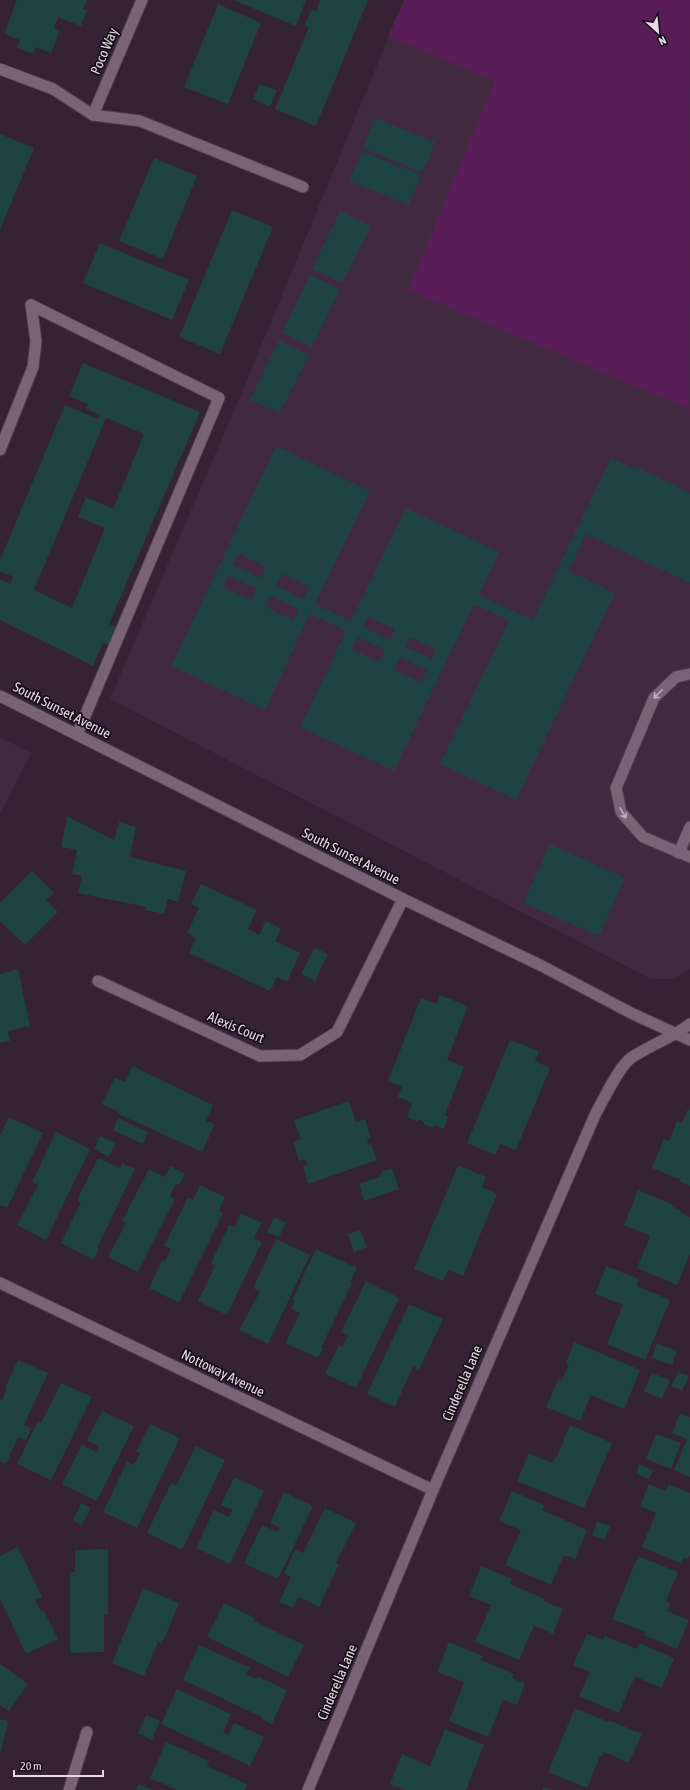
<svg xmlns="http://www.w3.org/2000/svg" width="690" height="1790" font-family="'Asap Condensed',sans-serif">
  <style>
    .built { fill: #412a40 }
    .green { fill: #591e58 }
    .building { fill: #1f4243; fill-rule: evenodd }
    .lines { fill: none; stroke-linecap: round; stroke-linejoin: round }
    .service-casing { stroke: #4d3d4c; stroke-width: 13 }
    .minor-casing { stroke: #4d3d4c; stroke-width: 13 }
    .service { stroke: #796377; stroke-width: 11 }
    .minor { stroke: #796377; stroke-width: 11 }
    .oneway { stroke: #c0b0bf }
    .labels { text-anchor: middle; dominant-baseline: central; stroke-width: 3.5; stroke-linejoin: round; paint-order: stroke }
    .street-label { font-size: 14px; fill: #e7dae6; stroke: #170f17 }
  </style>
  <rect width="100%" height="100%" fill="#352234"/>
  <!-- built -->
  <g class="built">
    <path d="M404,0h286v969l-17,10h-22l-541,-280 140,-326z"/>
    <path d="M0,737l31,16 -31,61z"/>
  </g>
  <!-- green -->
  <path class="green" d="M404,0h286l-1,409 -281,-119 87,-209 -107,-45z"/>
  <!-- building -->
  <g class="building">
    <path d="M17,0h70l-4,9 4,1 -6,16 -23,-9 -4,11 6,3 -9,22 -15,-6 -3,7 -16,-7 3,-7 -16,-6z"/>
    <path d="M233,0h73l-10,26z"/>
    <path d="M320,0h48l-52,126 -41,-17 34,-82 -4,-2 6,-15 5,1z"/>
    <path d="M218,4l43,19 -33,81 -44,-17z"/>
    <path d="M260,84l17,6 -7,17 -17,-8z"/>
    <path d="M375,118l60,24 -13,31 -59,-25z"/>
    <path d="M0,134l34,14 -34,82z"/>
    <path d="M362,151l59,24 -12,30 -60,-24z"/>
    <path d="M154,158l43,18 -34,83 -44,-18z"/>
    <path d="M232,210l41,17 -53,127 -41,-17z"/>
    <path d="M340,211l31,15 -29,57 -30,-14z"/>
    <path d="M100,243l89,37 -17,40 -89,-37z"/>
    <path d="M310,275l30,14 -28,58 -30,-14z"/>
    <path d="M279,340l30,15 -29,58 -30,-13z"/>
    <path d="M83,363l117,49 -91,212 10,4 -8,19 -8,-4 -10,23 -93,-46v-41l10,5 3,-7 -13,-6v-11l65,-155 33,14 2,-4 -14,-6 2,-5 -19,-8zM106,418l38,16 -31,75 -27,-12 -8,20 27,11 -33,80 -38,-18z"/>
    <path d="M276,446l94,45 -55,113 36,17 55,-113 93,44 -20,43 54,25 78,-162 24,11 1,-2 54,26v90l-104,-49 -17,37 46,22 -99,207 -76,-36 69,-143 -35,-17 -80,167 -94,-44 46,-96 -36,-17 -45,96 -94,-44zM239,554l27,13 -5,11 -28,-13zM282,574l27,13 -6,12 -27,-13zM228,576l28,12 -5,12 -28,-13zM271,596l27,13 -5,11 -27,-13zM368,617l27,12 -5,11 -27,-13zM358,637l27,13 -6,12 -27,-13zM410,637l26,12 -4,10 -27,-12zM400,657l27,13 -6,12 -27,-12z"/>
    <path d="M67,816l47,24 5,-18 17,5 -6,30 56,14 -8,31 -10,-3 -4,15 -19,-4 1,-3 -68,-14 4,-17 -10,-2 5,-24 -16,-3z"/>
    <path d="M550,844l75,34 -26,58 -76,-33z"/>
    <path d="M32,871l22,22 -8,7 12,12 -33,33 -25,-24v-18z"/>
    <path d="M201,884l56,26 -9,19 11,6 7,-14 15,8 -6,12 25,12 -13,29 -10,-5 -7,14 -81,-38 7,-15 -9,-5 12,-25 -8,-4z"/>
    <path d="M314,948l14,6 -13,27 -14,-7z"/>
    <path d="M18,969l12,57 -22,5 2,10 -10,2v-69z"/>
    <path d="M440,995l28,11 -21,54 17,7 -19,48 3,1 -4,13 -10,-4 -1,3 -10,-4 1,-2 -5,-3 -1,3 -11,-5 5,-14 -14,-6 4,-10 -14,-6 33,-83 16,6z"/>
    <path d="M510,1040l29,11 -4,10 15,7 -34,82 -16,-6 -5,11 -28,-12z"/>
    <path d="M132,1066l81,39 -7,16 9,3 -13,28 -84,-38 1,-2 -17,-8 13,-27 10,5z"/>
    <path d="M349,1101l7,21 9,-3 6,19 -4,1 2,6 2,-1 6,16 -69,24 -5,-17 4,-2 -2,-6 -6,2 -6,-19 8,-3 -7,-19z"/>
    <path d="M688,1109l2,1v76l-10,-4 1,-2 -29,-12 12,-29 5,2 8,-20 5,2z"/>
    <path d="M9,1117l34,16 -36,75 -7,-3v-70z"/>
    <path d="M118,1118l30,14 -5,12 -30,-14z"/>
    <path d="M56,1132l34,17 -44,91 -29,-15 21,-40 -6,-3z"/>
    <path d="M100,1136l16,7 -7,14 -15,-8z"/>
    <path d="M98,1158l22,10 2,-5 13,6 -38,79 2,1 -5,11 -33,-17 20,-41 -4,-2z"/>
    <path d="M458,1165l28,12 -4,10 15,7 -34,82 -15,-6 -5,11 -29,-12z"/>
    <path d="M170,1166l15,8 -6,11 -3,-1 -6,12 5,3 -37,73 -30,-15 18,-34 -4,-2 27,-52 16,8z"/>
    <path d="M392,1168l7,21 -35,12 -5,-17 20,-7 2,-5z"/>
    <path d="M200,1185l25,12 -6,14 4,2 -44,90 -30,-15 13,-28 3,1 6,-12 -7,-3 24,-49 5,3z"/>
    <path d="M638,1190l34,14 -1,2 10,4 -1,2 10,5v37l-13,31 -40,-17 13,-32 -26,-11z"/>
    <path d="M241,1213l21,10 -8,15 8,4 -35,73 -29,-14 17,-35 -4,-3 18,-38 6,2z"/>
    <path d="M274,1217l12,6 -7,14 -12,-5z"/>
    <path d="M360,1230l7,17 -13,5 -6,-18z"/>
    <path d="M276,1239l34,16 -42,89 -29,-14 21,-39 -7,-3z"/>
    <path d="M316,1249l41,19 -7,15h2l-31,65h2l-5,10 -33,-15 15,-30 -9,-4 4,-8 -3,-1z"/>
    <path d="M606,1266l33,13 -2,7 33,14 -25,60 -38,-16 16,-39 -28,-11z"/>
    <path d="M366,1281l33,17 -43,90 -31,-14 14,-29 3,2 6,-12 -7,-3z"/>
    <path d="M409,1304l34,15 -24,51 -6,-4 -18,41 -28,-13z"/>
    <path d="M574,1342l66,28 -16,39 -33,-14 -11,26 -34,-14 12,-28 4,1 7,-15 -3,-2z"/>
    <path d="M657,1343l20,8 -5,14 -20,-7z"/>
    <path d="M18,1360l30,13 -24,52 7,3 -5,12 -8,-3 -12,27 -6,-3v-62l2,1 5,-11 -2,-1z"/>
    <path d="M678,1372l11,4 -7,15 -11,-5z"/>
    <path d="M652,1373l18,7 -8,19 -18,-8z"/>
    <path d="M61,1383l31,14 -41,83 -34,-16 21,-43 3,2z"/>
    <path d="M102,1411l32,15 -37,75 -35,-17 20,-40 14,8 3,-6 -12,-6z"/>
    <path d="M680,1413l10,4v60l-16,-7 13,-31 -15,-6z"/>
    <path d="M150,1424l30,14 -43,90 -34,-16 24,-50 7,3 6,-12 -4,-1z"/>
    <path d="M570,1425l42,18 -28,65 -67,-27 12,-28 23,10 3,-6 1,1z"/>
    <path d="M656,1434l25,9 -10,26 -25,-10z"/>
    <path d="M196,1446l29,14 -43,90 -35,-17 24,-50 5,3z"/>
    <path d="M639,1464l14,6 -4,9 -13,-5z"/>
    <path d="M234,1477l30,14 -34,73 -34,-16 18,-38 15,7 4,-7 -12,-5z"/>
    <path d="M649,1484l16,7 4,-7 21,9v62l-2,5 -4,-2 -2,6 -40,-17 14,-34 -16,-7z"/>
    <path d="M512,1491l32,14 -2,5 45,20 -12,29 -11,-4 -13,30 -46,-20 16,-35 -22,-9z"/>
    <path d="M284,1492l29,14 -35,73 -34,-16 18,-38 16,7 2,-4 -10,-5z"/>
    <path d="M81,1503l10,5 -9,17 -9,-5z"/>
    <path d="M325,1508l31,15 -20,40 3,1 -20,43 -20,-10 -6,11 -14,-6 12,-25 -7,-4 11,-23 8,3z"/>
    <path d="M597,1522l13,4 -5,14 -13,-5z"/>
    <path d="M18,1547l24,50 -7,3 6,12 3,-1 14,28 -32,15 -26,-55v-43z"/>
    <path d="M108,1549v65h-4v38l-34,1v-81h5v-22z"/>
    <path d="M638,1556l40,16 -12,29 4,2 -3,8 22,9 -12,29 -33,-14 1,-3 -33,-13z"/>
    <path d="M481,1566l31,13 -2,5 35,15 -1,2 19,8 -10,25 -19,-8 -15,34 -44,-18 16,-37 -22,-9z"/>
    <path d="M143,1588l36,15 -17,41 -4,-2 -14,34 -32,-13z"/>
    <path d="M224,1603l31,15 -1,3 50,24 -16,32 -81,-40z"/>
    <path d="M587,1634l16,6 2,-4 32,13 2,-6 35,15 -12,30 -26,-11 -5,7 -12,29 -40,-17 11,-24 -17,-7z"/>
    <path d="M449,1642l34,14 -2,4 33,14 -2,4 13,6 -8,21 -14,-5 -15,37 -39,-16 15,-39 -27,-10z"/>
    <path d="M199,1645l51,23 -4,7 11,4v-3l30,14 -15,34 -10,-5v-2l-79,-37z"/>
    <path d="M0,1664l28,20 -19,27 -9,-6z"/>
    <path d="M177,1689l54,25 -8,18 5,3 6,-12 30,14 -14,29 -89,-42z"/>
    <path d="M575,1708l33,14 1,-2 33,14 -13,29 -25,-11 -2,5 -2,-1 -13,32 -39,-16z"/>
    <path d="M146,1715l14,6 -8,19 -14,-7z"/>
    <path d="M0,1719l8,2 -7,31 -1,-1z"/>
    <path d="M445,1729l39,16 -18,45h-61l-15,-6 12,-30 28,12z"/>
    <path d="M166,1742l43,19 -2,5 40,18 -2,6h-68l-27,-12z"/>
    <path d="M139,1784l14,6h-17z"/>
    <path d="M543,1787l8,3h-9z"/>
  </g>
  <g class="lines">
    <!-- service casing -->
    <g class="service-casing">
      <g id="service">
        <path d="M0,69l53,20 40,26 47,6 163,66"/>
        <path d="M31,305l188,93 -142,337"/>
        <path d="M690,674l-14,3 -22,21 -38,90 5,24 22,25 47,20"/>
        <path d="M679,853l11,-26"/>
      </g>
    </g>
    <!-- minor casing -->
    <g class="minor-casing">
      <g id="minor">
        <path d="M93,115l49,-115"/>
        <path d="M0,450l33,-83 3,-26 -5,-36"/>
        <path d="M0,696l403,203 139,67 91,48 57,26"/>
        <path d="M98,981l162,75 40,-1 37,-23 66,-133"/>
        <path d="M0,1283l433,207"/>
        <path d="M69,1790l18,-58"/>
        <path d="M308,1790l125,-300 162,-375c7,-13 25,-50 36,-57 19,-13 41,-20 59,-34"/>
      </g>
    </g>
    <!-- service -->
    <use href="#service" class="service"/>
    <!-- minor -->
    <use href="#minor" class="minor"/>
  </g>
  <!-- one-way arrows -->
  <defs><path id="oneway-shaft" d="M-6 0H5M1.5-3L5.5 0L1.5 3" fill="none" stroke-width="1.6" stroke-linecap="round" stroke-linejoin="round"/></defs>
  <g class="oneway">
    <use href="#oneway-shaft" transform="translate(658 694) rotate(135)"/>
    <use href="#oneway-shaft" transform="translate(623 813) rotate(60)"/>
  </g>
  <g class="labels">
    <!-- street labels -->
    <g class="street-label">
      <text transform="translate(104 51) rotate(-67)">Poco Way</text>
      <text transform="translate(62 710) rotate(27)">South Sunset Avenue</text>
      <text transform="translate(351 856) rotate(27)">South Sunset Avenue</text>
      <text transform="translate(236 1027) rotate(23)">Alexis Court</text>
      <text transform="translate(223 1373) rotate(26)">Nottoway Avenue</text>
      <text transform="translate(462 1383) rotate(-67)">Cinderella Lane</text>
      <text transform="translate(337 1682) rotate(-67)">Cinderella Lane</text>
    </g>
  </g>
  <!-- north arrow -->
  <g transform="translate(658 32) rotate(153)" stroke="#170f17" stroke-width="3" paint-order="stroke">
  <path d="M0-3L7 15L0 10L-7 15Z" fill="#e7dae6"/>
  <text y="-6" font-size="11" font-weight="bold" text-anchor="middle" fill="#e7dae6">N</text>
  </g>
  <!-- scale -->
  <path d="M14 1770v6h89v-6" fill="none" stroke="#e7dae6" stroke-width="2"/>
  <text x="20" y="1770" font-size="12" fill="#e7dae6" stroke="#170f17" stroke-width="3" paint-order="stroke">20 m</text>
</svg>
